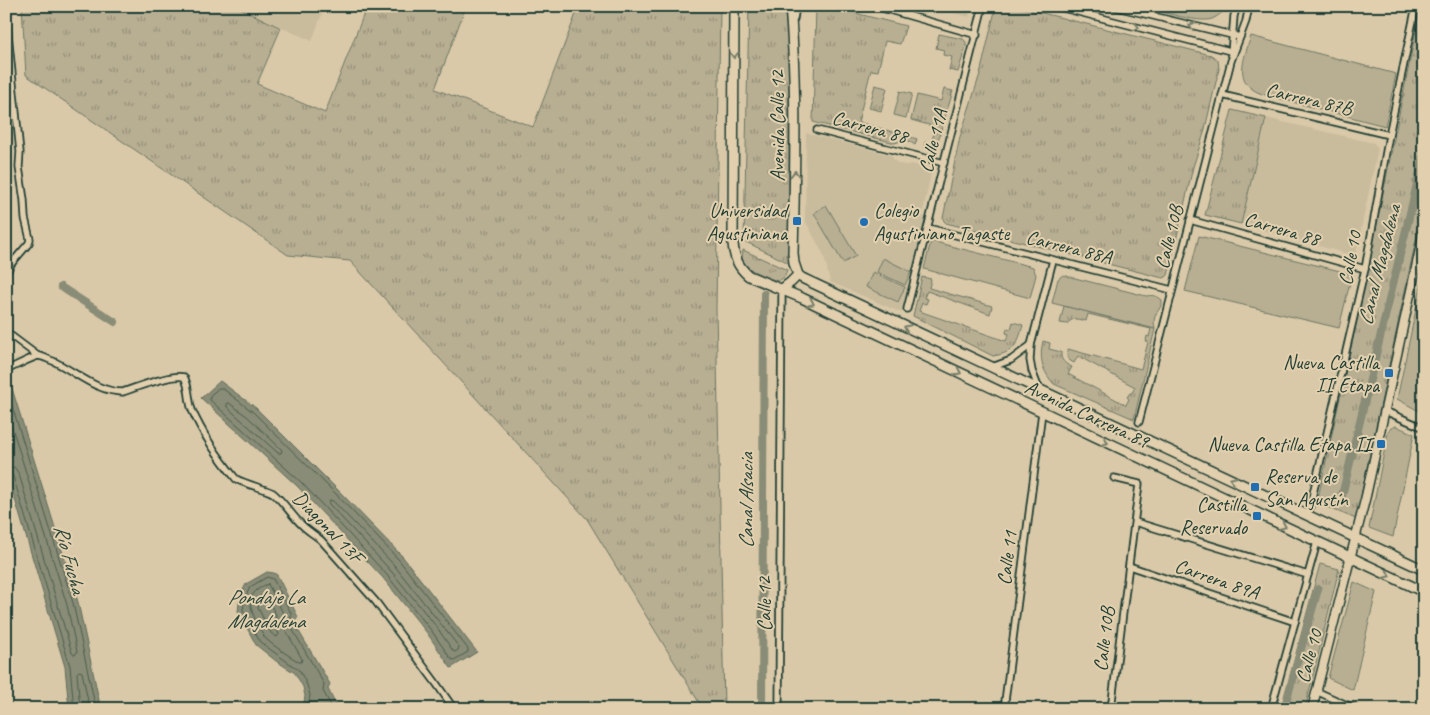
<svg xmlns="http://www.w3.org/2000/svg" width="1430" height="715" font-family="Caveat,sans-serif">
  <style>
    .built { fill: #c9bc9d }
    .grass { fill: url(#grass-tufts); stroke: #6c7664 }
    .park { fill: #b8af93; stroke: #6c7664 }
    .water { fill: #898c76; stroke: #5f6c5c }
    .lines { fill: none; stroke-linecap: round; stroke-linejoin: round }
    .shore { stroke: #495d4e; stroke-width: 1 }
    .canal { stroke: #898c76; stroke-width: 8 }
    .minor-casing { stroke: #1f3d34; stroke-width: 9 }
    .tertiary-casing { stroke: #1f3d34; stroke-width: 11 }
    .secondary-casing { stroke: #1f3d34; stroke-width: 12 }
    .minor { stroke: #e2cfad; stroke-width: 5.5 }
    .tertiary { stroke: #e2cfad; stroke-width: 8 }
    .secondary { stroke: #e2cfad; stroke-width: 9 }
    .oneway { stroke: #777f6a }
    .poi-dot { fill: #1f6fb2; stroke: #e2cfad; stroke-width: 2 }
    .labels { text-anchor: middle; dominant-baseline: central; stroke-width: 4; stroke-linejoin: round; paint-order: stroke }
    .street-label { font-size: 20px; fill: #1f3d34; stroke: #e2cfad }
    .poi-label { font-size: 20px; fill: #1f3d34; stroke: #e2cfad; text-anchor: end }
    .water-label { font-size: 21px; font-style: italic; fill: #2a453b; stroke: #e2cfad }
  </style>
  <defs>
    <pattern id="grass-tufts" width="24" height="20" patternUnits="userSpaceOnUse" patternTransform="scale(1.25)"><rect width="24" height="20" fill="#b8af93"/><path d="M3 7l-1-3M5 7V3M7 7l1-3M15 17l-1-3M17 17v-4M19 17l1-3" fill="none" stroke="#959079"/></pattern>
  </defs>
  <rect width="100%" height="100%" fill="#dac9a8"/>
  <filter id="ink" filterUnits="userSpaceOnUse"><feTurbulence type="fractalNoise" baseFrequency=".02" numOctaves="2"/><feDisplacementMap in="SourceGraphic" scale="10" xChannelSelector="R" yChannelSelector="G"/><feConvolveMatrix kernelMatrix="1 2 1 2 8 2 1 2 1" color-interpolation-filters="sRGB"/></filter>
  <g filter="url(#ink)">
    <!-- built -->
    <g class="built">
      <path d="M232,6h93l-13,35z"/>
      <path d="M925,6h46l-2,11z"/>
      <path d="M1266,118l108,25 4,6 -22,104 -5,2 -110,-31z"/>
      <path d="M806,133l85,22 3,5 5,4 7,1 6,-1 16,4 2,2 1,3 -8,39 1,15 -22,86 -72,-31 -6,-26 -19,-36z"/>
    </g>
    <!-- grass -->
    <g class="grass">
      <path d="M22,6h214l45,22 -24,56 68,29 42,-107h99l-31,83 98,38 46,-121h141l-4,303 8,400 -24,-5 -113,-185 -237,-258 -62,-6 -262,-180z"/>
      <path d="M749,6h35l5,41v216l-45,-22z"/>
      <path d="M816,6h11l79,20 -6,18 -15,-3 -7,30 -7,-1 -13,52 59,17 -2,6 -9,-6 -11,4 -82,-21z"/>
      <path d="M999,6h15l197,49 7,5 1,9 -15,64 -11,34 -25,108 -2,2 -3,1 -217,-55 -2,-2 -1,-3 17,-81 20,-63 15,-63z"/>
      <path d="M1421,6h3v196l-68,317 -39,-16 47,-216z"/>
      <path d="M939,34l24,5 3,3v4l-8,26 -9,-2 3,-13 -9,-2 1,-5 -8,-2z"/>
      <path d="M875,85l12,3 -6,23 -12,-3z"/>
      <path d="M944,89l9,2 -17,56 -4,2 -8,-2 1,-5 6,1 5,-16 -25,-7 6,-25 24,6z"/>
      <path d="M900,91l12,3 -6,24 -12,-3z"/>
      <path d="M1232,110l34,8 -25,106 -36,-9z"/>
      <path d="M743,250l44,20c-2,6 -3,9 -10,11 -9,-4 -33,-11 -35,-22 0,-3 1,-6 1,-9z"/>
      <path d="M922,277l9,2 -2,9 63,18 -2,8 -63,-23 -3,7 4,1 -2,5 -4,-1 -3,8 87,30 3,-7 -3,-1 1,-5 4,1 2,-7 10,3c-5,19 -9,28 -30,31l-80,-40z"/>
      <path d="M1064,306l91,23 -21,90 -80,-35c-12,-13 -15,-26 -11,-43l7,2 -1,6 12,3c-1,8 4,12 11,15l-4,7 58,31 3,-6 -2,-2 3,-4h2l3,-6 -57,-31 -4,7 -5,-3 -2,-4 1,-7 73,20 7,-27 -2,-1 1,-5 2,1 2,-8 -63,-15 -2,7c-7,-2 -14,-4 -19,3l-7,-1z"/>
      <path d="M1320,564l19,5 -34,140h-24z"/>
    </g>
    <!-- park -->
    <g class="park">
      <path d="M1141,6h87c-4,5 -9,10 -16,13 -14,5 -55,-9 -71,-13z"/>
      <path d="M1251,36l145,38 -11,52 -123,-32c-30,-11 -18,-35 -11,-58z"/>
      <path d="M826,205l30,51 -13,7 -29,-50z"/>
      <path d="M1199,236l153,38 -13,54 -154,-37z"/>
      <path d="M931,241l102,26 3,8 -6,23 -106,-29z"/>
      <path d="M883,258l28,14 -6,13 -28,-13z"/>
      <path d="M1424,271v116l-5,24 -22,-12z"/>
      <path d="M873,272l32,15 -7,15 -32,-15z"/>
      <path d="M1063,275l83,21c7,-1 10,-1 16,4v4c-5,10 -10,12 -7,25l-103,-26 6,-24z"/>
      <path d="M1396,426l18,8 -21,103 -24,-9 19,-96 3,-4z"/>
      <path d="M1354,582l22,10 -23,98 -25,-12z"/>
    </g>
    <!-- water -->
    <g class="water">
      <path d="M6,369l72,233 21,98 1,9h-31l-4,-42 -59,-198z"/>
      <path d="M220,381l36,27 82,82 65,67 74,95 -26,16 -24,-35 -44,-55 -86,-92 -96,-88z"/>
      <path d="M267,572l7,1 3,2 21,42 -4,6 36,61 -2,5 10,20h-35l2,-13 -2,-9 -8,-14 -19,-12 -20,-16 -18,-34 2,-15 6,-12z"/>
    </g>
    <g class="lines">
      <!-- shore -->
      <g class="shore">
        <path d="M6,386l67,217 21,97 1,9"/>
        <path d="M219,388h3l31,24 82,81 64,67 69,89v3l-14,8 -3,-1 -20,-29 -45,-56 -85,-92 -91,-82v-4z"/>
        <path d="M229,403l19,14 34,33 -1,3h-3l-51,-46v-3z"/>
        <path d="M6,408l61,197 10,47 -2,3 -3,-2 -53,-179 -5,-7 -8,-1"/>
        <path d="M6,472l5,1 2,3 57,190 4,43"/>
        <path d="M330,500l3,1 61,64 65,82 -1,3 -3,2 -2,-1 -17,-25 -45,-55 -62,-67z"/>
        <path d="M268,584l16,31 -1,6 1,6 18,32 -1,3h-2c-11,-7 -23,-14 -33,-23 -3,-3 -5,-9 -8,-14 -9,-18 -14,-32 10,-41z"/>
        <path d="M264,595l2,1 10,19 -1,10 4,9 -2,3 -6,-4 -13,-25 2,-11z"/>
        <path d="M80,709l-3,-36 2,-2 3,1 6,29v8"/>
        <path d="M308,709l2,-14 -3,-10 -7,-14 -40,-29 -17,-32 2,-12 5,-11 17,-10 6,2 19,36 -3,6 1,4 34,59 -1,7 10,18"/>
      </g>
      <!-- canal -->
      <g class="canal">
        <path d="M61,287l54,35"/>
        <path d="M1341,500l83,-345"/>
        <path d="M762,709l2,-415"/>
        <path d="M1284,709l34,-120"/>
      </g>
      <!-- minor casing -->
      <g class="minor-casing">
        <g id="minor">
          <path d="M875,6l102,29"/>
          <path d="M1055,6l179,46"/>
          <path d="M1112,6l128,31"/>
          <path d="M6,14l14,138 -1,15 5,33 1,18 5,21 -1,4 -18,21 -5,10"/>
          <path d="M794,19l2,-13"/>
          <path d="M1231,54l3,-38 3,-10"/>
          <path d="M1222,95l167,40"/>
          <path d="M817,130l127,33"/>
          <path d="M1190,220l175,49"/>
          <path d="M928,228l244,62"/>
          <path d="M907,309l76,-303"/>
          <path d="M6,332l32,24"/>
          <path d="M992,367l19,-7 20,-15"/>
          <path d="M6,370c8,-3 26,-13 32,-14 5,0 11,4 15,5 23,11 44,31 70,31 14,-5 48,-18 61,-15 6,9 4,23 8,33 11,25 27,48 44,69 9,5 30,10 37,14 11,9 19,23 29,32 6,6 13,10 19,15l55,62 60,81 18,26"/>
          <path d="M1039,389l-7,-18 -2,-11 1,-15 22,-85"/>
          <path d="M1385,411l39,17"/>
          <path d="M1139,422l92,-361 15,-40 3,-15"/>
          <path d="M1308,515l57,-246 24,-134 27,-129"/>
          <path d="M1135,522l173,53"/>
          <path d="M1129,566l166,56"/>
          <path d="M1316,691l40,18"/>
          <path d="M779,709l3,-420"/>
          <path d="M1004,709l38,-297"/>
          <path d="M1111,709l28,-225 -25,-6"/>
          <path d="M1271,709l46,-167"/>
        </g>
      </g>
      <!-- tertiary casing -->
      <g class="tertiary-casing">
        <path id="tertiary" d="M1312,709l54,-213 58,-265"/>
      </g>
      <!-- secondary casing -->
      <g class="secondary-casing">
        <g id="secondary">
          <path d="M734,6l-1,237c1,14 5,24 16,33l53,22 622,294"/>
          <path d="M790,6c7,82 5,164 3,247l1,10 4,12"/>
          <path d="M798,275l4,3 622,292"/>
          <path d="M782,289l9,-7 7,-7"/>
        </g>
      </g>
      <!-- minor -->
      <use href="#minor" class="minor"/>
      <!-- tertiary -->
      <use href="#tertiary" class="tertiary"/>
      <!-- secondary -->
      <use href="#secondary" class="secondary"/>
    </g>
    <!-- one-way arrows -->
    <defs><path id="oneway-chevron" d="M-2-3.5L2.5 0L-2 3.5" fill="none" stroke-width="1.6" stroke-linecap="round" stroke-linejoin="round" transform="scale(1.25)"/></defs>
    <g class="oneway">
      <use href="#oneway-chevron" transform="translate(1192 26) rotate(-166)"/>
      <use href="#oneway-chevron" transform="translate(1136 27) rotate(14)"/>
      <use href="#oneway-chevron" transform="translate(734 55) rotate(90)"/>
      <use href="#oneway-chevron" transform="translate(795 174) rotate(-89)"/>
      <use href="#oneway-chevron" transform="translate(811 303) rotate(25)"/>
      <use href="#oneway-chevron" transform="translate(907 328) rotate(-155)"/>
      <use href="#oneway-chevron" transform="translate(958 372) rotate(25)"/>
      <use href="#oneway-chevron" transform="translate(1105 442) rotate(25)"/>
      <use href="#oneway-chevron" transform="translate(1233 480) rotate(-155)"/>
      <use href="#oneway-chevron" transform="translate(1283 526) rotate(25)"/>
      <use href="#oneway-chevron" transform="translate(1387 575) rotate(25)"/>
    </g>
  </g>
  <!-- markers -->
  <g class="poi-dot">
    <rect x="792" y="216" width="10" height="10" rx="2.5"/>
    <circle cx="864" cy="222" r="5"/>
    <rect x="1384" y="368" width="10" height="10" rx="2.5"/>
    <rect x="1376" y="439" width="10" height="10" rx="2.5"/>
    <rect x="1250" y="482" width="10" height="10" rx="2.5"/>
    <rect x="1252" y="511" width="10" height="10" rx="2.5"/>
  </g>
  <g class="labels">
    <!-- street labels -->
    <g class="street-label">
      <text transform="translate(1309 99) rotate(13)">Carrera 87B</text>
      <text transform="translate(777 126) rotate(-90)">Avenida Calle 12</text>
      <text transform="translate(870 127) rotate(15)">Carrera 88</text>
      <text transform="translate(933 141) rotate(-76)">Calle 11A</text>
      <text transform="translate(1282 229) rotate(16)">Carrera 88</text>
      <text transform="translate(1169 237) rotate(-76)">Calle 10B</text>
      <text transform="translate(1069 247) rotate(14)">Carrera 88A</text>
      <text transform="translate(1350 258) rotate(-79)">Calle 10</text>
      <text transform="translate(1087 414) rotate(25)">Avenida Carrera 89</text>
      <text transform="translate(328 527) rotate(46)">Diagonal 13F</text>
      <text transform="translate(1007 558) rotate(-83)">Calle 11</text>
      <text transform="translate(1217 579) rotate(19)">Carrera 89A</text>
      <text transform="translate(764 604) rotate(-90)">Calle 12</text>
      <text transform="translate(1104 639) rotate(-83)">Calle 10B</text>
      <text transform="translate(1309 656) rotate(-75)">Calle 10</text>
    </g>
    <!-- poi labels -->
    <g class="poi-label">
      <text x="787" y="210">Universidad<tspan x="787" dy="23">Agustiniana</tspan></text>
      <text x="874" y="210" text-anchor="start">Colegio<tspan x="874" dy="23">Agustiniano Tagaste</tspan></text>
      <text x="1379" y="362">Nueva Castilla<tspan x="1379" dy="23">II Etapa</tspan></text>
      <text x="1371" y="444">Nueva Castilla Etapa II</text>
      <text x="1265" y="476" text-anchor="start">Reserva de<tspan x="1265" dy="23">San Agustín</tspan></text>
      <text x="1247" y="504">Castilla<tspan x="1247" dy="23">Reservado</tspan></text>
    </g>
    <!-- water labels -->
    <g class="water-label">
      <text transform="translate(1379 265) rotate(-76)">Canal Magdalena</text>
      <text transform="translate(746 501) rotate(-90)">Canal Alsacia</text>
      <text transform="translate(70 559) rotate(75)">Río Fucha</text>
      <text x="266" y="597">Pondaje La<tspan x="266" dy="24">Magdalena</tspan></text>
    </g>
  </g>
  <!-- margin -->
  <rect width="1430" height="715" fill="none" stroke="#e2cfad" stroke-width="25"/>
  <rect x="12" y="12" width="1405" height="690" fill="none" stroke="#1f3d34" stroke-width="2" filter="url(#ink)"/>
</svg>
